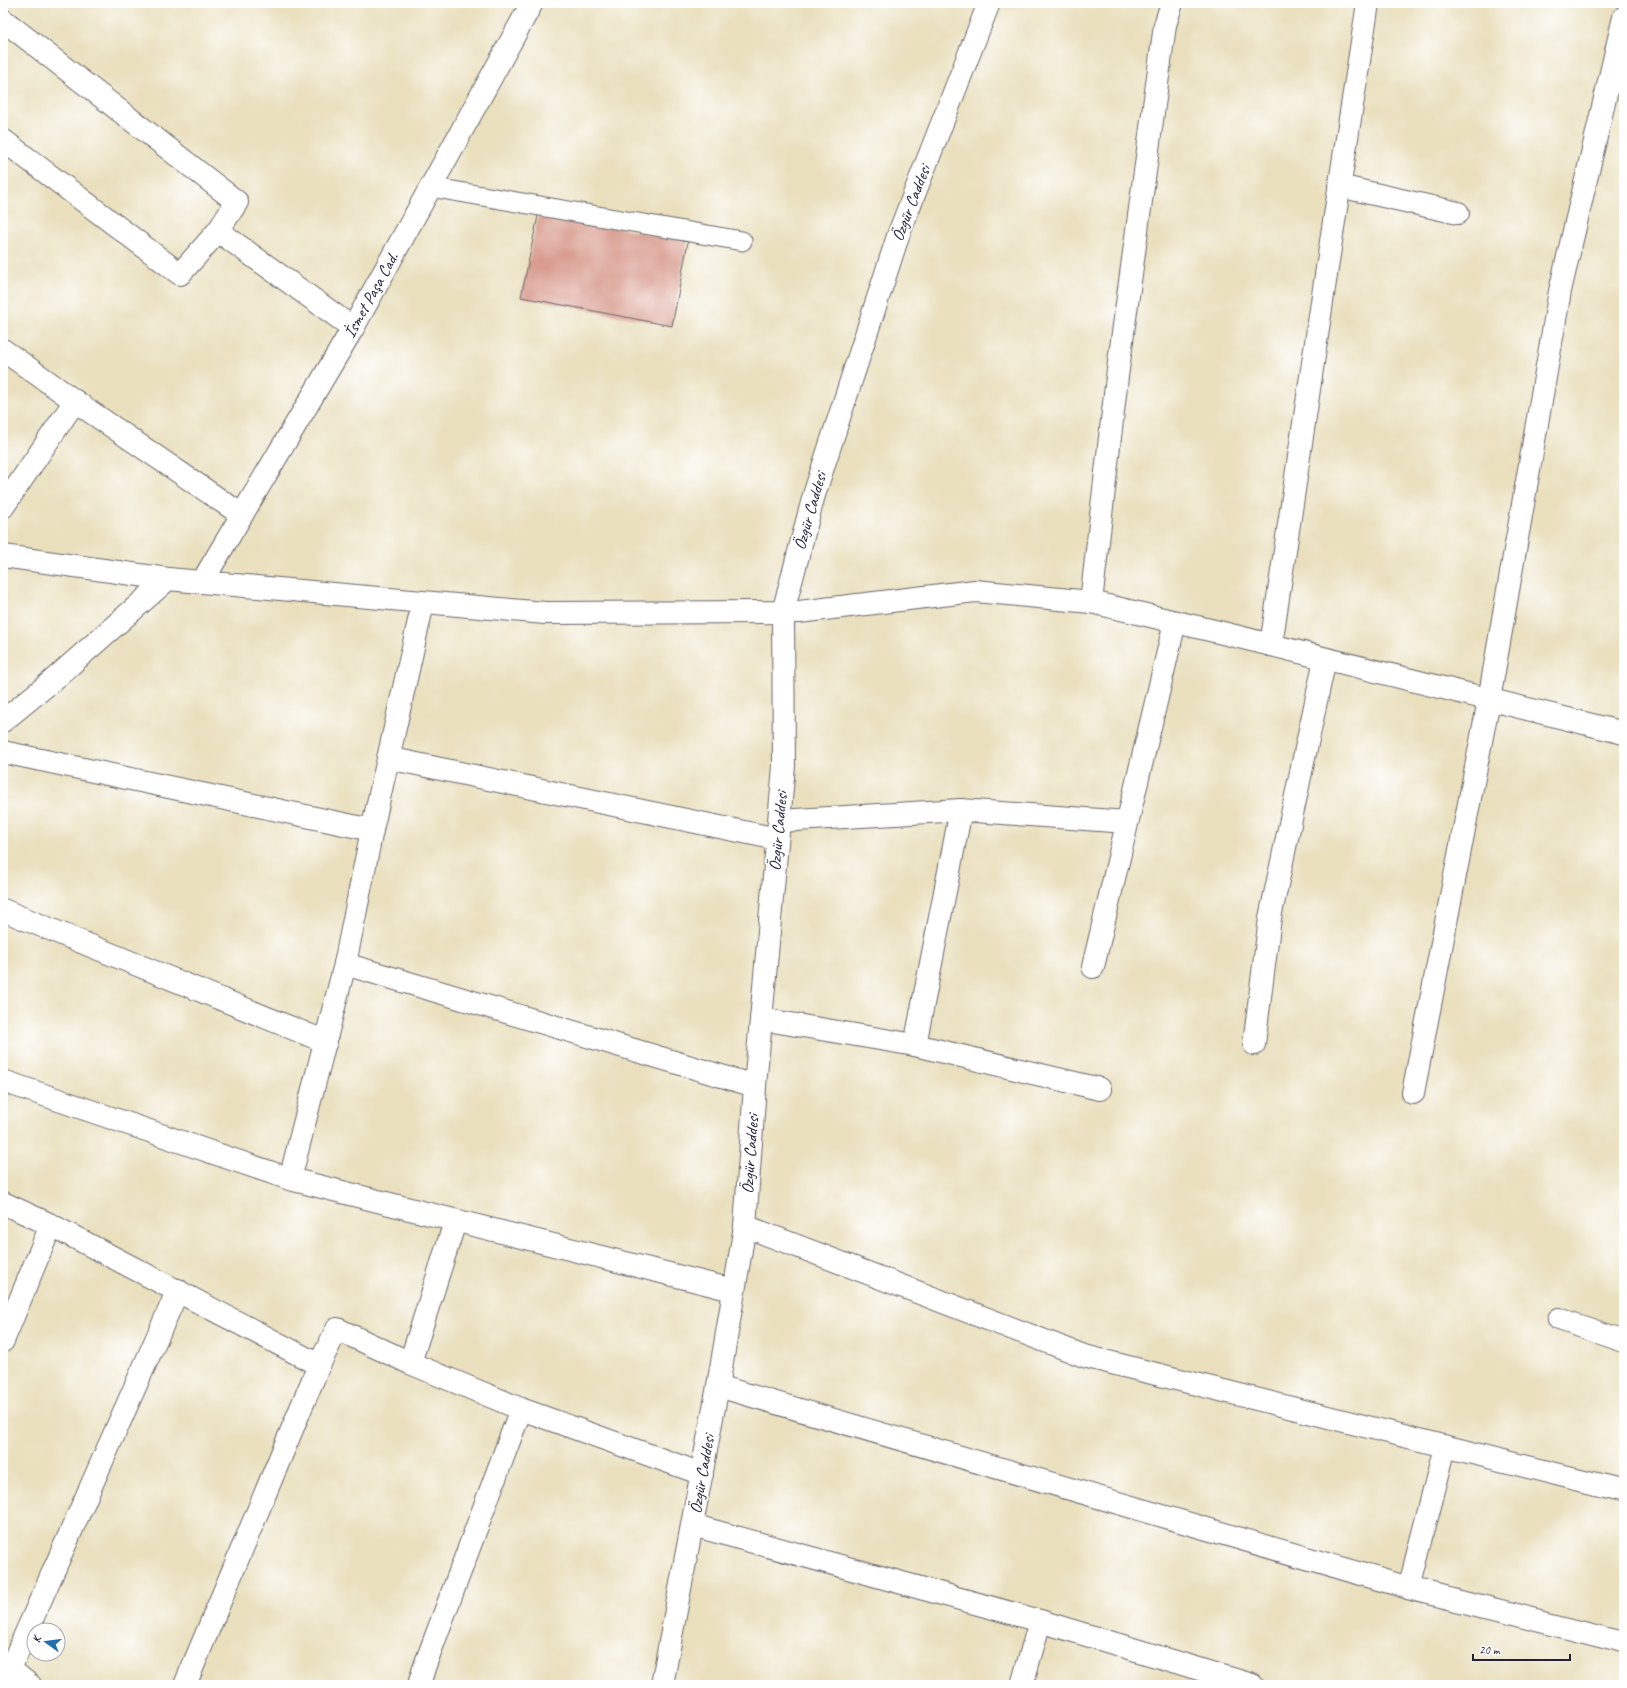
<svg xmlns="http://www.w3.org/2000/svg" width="1627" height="1688" font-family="Caveat,sans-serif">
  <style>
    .building { fill: #d99c8f }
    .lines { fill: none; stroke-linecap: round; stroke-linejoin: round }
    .service-casing { stroke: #686469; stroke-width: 21 }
    .minor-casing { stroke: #686469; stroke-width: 24 }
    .secondary-casing { stroke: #686469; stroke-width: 24 }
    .service { stroke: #fff; stroke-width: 19 }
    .minor { stroke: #fff; stroke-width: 22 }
    .secondary { stroke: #fff; stroke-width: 22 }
    .labels { text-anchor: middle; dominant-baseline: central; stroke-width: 4; stroke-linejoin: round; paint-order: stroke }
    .street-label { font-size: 17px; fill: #22223b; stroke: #fff }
  </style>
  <rect width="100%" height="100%" fill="#fff"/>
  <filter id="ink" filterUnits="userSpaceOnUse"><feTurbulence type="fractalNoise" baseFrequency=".025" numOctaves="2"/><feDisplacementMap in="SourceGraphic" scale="8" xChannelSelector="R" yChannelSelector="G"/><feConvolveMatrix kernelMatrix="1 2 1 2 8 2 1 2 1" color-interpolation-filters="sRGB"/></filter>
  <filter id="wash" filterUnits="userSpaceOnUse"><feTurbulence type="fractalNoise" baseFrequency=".012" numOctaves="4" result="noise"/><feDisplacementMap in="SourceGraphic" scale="16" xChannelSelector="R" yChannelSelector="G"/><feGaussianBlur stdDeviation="0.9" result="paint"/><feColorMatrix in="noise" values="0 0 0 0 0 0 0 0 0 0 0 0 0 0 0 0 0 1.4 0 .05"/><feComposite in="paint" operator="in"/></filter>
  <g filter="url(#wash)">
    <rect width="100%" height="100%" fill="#eae0be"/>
    <g id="blocks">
      <!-- building -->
      <path class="building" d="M539,211l149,31 -16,84 -151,-29z"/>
    </g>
  </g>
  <g filter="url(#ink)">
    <use href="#blocks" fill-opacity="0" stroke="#686469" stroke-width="1"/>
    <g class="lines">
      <!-- service casing -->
      <g class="service-casing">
        <path id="service" d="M430,187l312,54"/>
      </g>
      <!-- minor casing -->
      <g class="minor-casing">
        <g id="minor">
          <path d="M3,20l234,182 -19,29 -38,43 -177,-134"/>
          <path d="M1339,186l119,27"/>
          <path d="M218,231l135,97"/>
          <path d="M3,350l79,56 160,109"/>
          <path d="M3,507l72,-106"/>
          <path d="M1091,602l26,-225 48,-352 7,-22"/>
          <path d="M1271,645l62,-417 35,-225"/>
          <path d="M3,752l369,78"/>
          <path d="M388,758l389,81"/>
          <path d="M779,821l182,-11 166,12"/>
          <path d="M3,910l323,132"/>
          <path d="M345,964l410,122"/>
          <path d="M1093,967l82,-345"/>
          <path d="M761,1019l154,26 185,44"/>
          <path d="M1254,1044l16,-126 55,-259"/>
          <path d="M915,1045l46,-235"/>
          <path d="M3,1081l287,98 443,111"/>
          <path d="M1413,1093l76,-393 71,-409 64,-274"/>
          <path d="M290,1179l55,-215 27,-134 51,-227"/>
          <path d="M3,1203l48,22 268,140"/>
          <path d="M745,1226l339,130 540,135"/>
          <path d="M1559,1319l65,22"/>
          <path d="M3,1341l48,-116"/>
          <path d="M410,1363l45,-141"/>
          <path d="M718,1386l691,202 215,54"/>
          <path d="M692,1525l348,96 212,64"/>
          <path d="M1409,1588l36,-141"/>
          <path d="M30,1685l-20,-16 168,-379"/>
          <path d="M185,1685l134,-320 18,-36 73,34 111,46 181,65"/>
          <path d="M419,1685l5,-17 97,-259"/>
          <path d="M662,1685l56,-299 27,-160 10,-140 29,-320 -1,-154 31,-117 85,-262 90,-230"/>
          <path d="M1022,1685l18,-64"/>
        </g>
      </g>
      <!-- secondary casing -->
      <g class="secondary-casing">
        <g id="secondary">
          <path d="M3,556l165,23 377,34 254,-1 176,-21 116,11 136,32 397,99"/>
          <path d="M202,582l151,-254 179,-325"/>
          <path d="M3,721l49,-40 116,-102"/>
        </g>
      </g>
      <!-- service -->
      <use href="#service" class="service"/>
      <!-- minor -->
      <use href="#minor" class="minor"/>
      <!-- secondary -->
      <use href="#secondary" class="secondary"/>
    </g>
  </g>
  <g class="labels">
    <!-- street labels -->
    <g class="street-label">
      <text transform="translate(911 203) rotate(-69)">Özgür Caddesi</text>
      <text transform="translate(371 295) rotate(-61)">İsmet Paşa Cad.</text>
      <text transform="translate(810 511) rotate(-74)">Özgür Caddesi</text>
      <text transform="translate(778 831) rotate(-85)">Özgür Caddesi</text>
      <text transform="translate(750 1154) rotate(-86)">Özgür Caddesi</text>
      <text transform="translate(702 1474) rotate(-80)">Özgür Caddesi</text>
    </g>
  </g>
  <!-- margin -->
  <rect width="1627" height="1688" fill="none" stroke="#fff" stroke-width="16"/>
  <!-- north arrow -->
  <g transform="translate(46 1642) rotate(284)"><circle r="19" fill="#ffffff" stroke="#a7a7b1"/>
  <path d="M0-3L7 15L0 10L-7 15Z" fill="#1f6fb2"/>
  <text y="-6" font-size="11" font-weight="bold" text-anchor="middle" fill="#22223b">K</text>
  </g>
  <!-- scale -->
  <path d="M1473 1654v6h97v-6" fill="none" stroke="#22223b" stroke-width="2"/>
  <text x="1479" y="1654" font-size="12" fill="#22223b" stroke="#ffffff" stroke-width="3" paint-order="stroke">20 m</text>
</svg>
